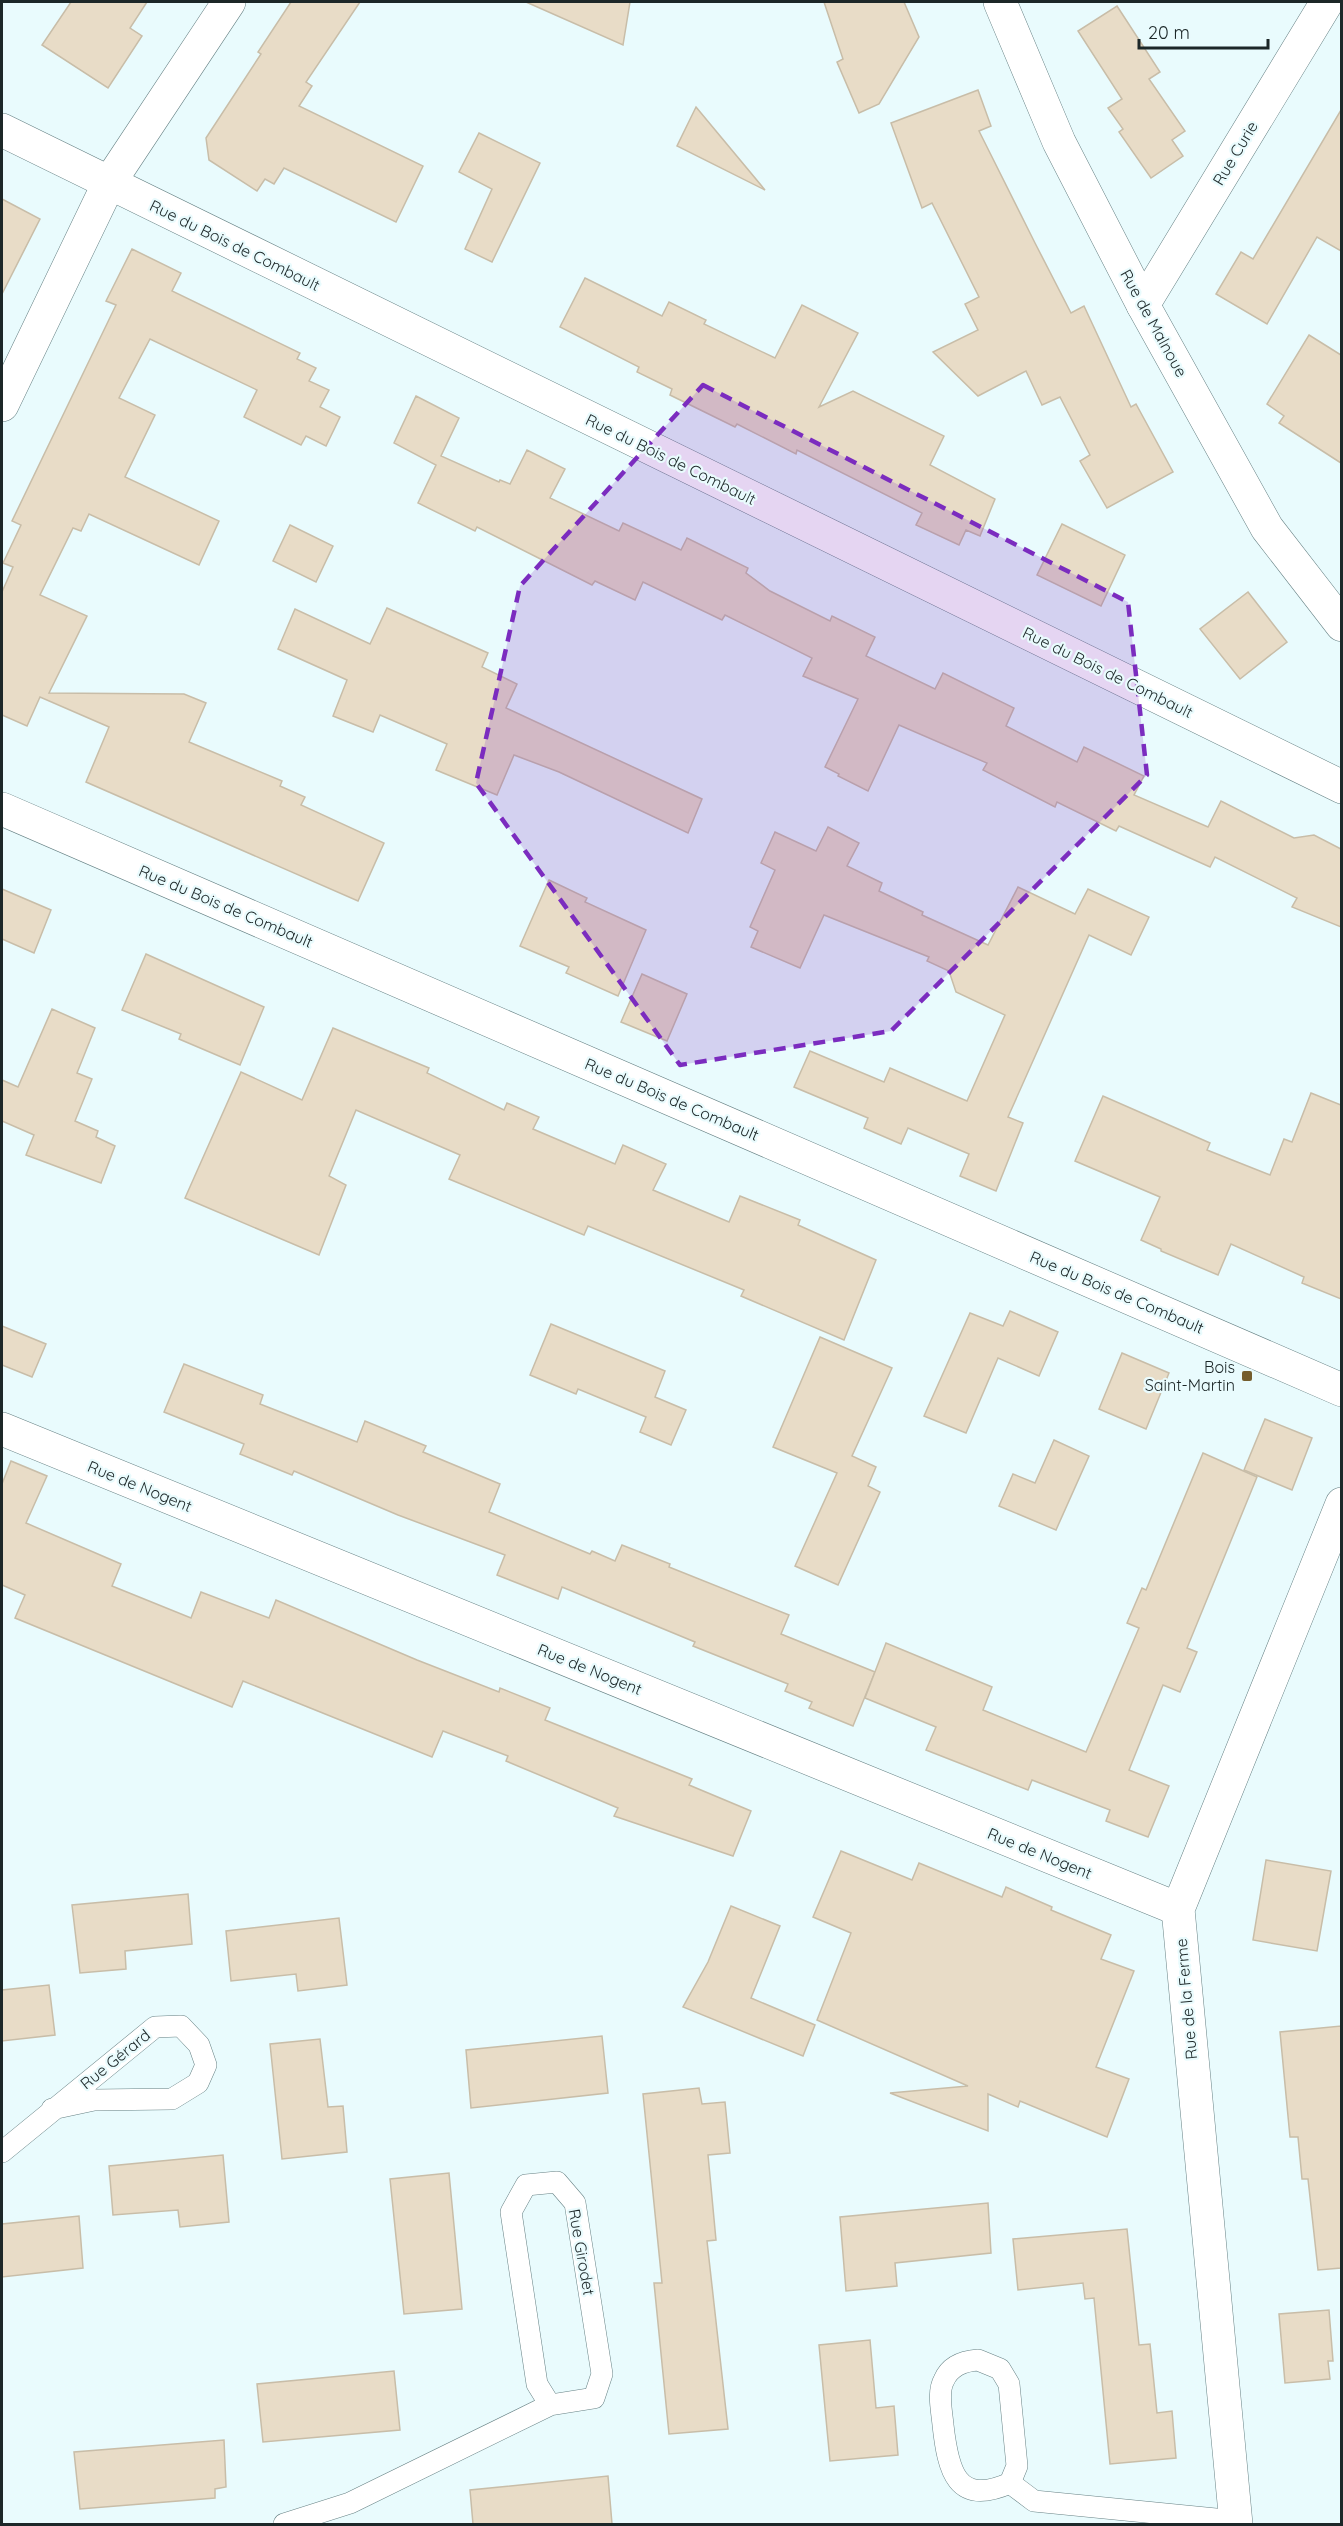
<svg xmlns="http://www.w3.org/2000/svg" width="1343" height="2526" font-family="Quicksand,sans-serif">
  <style>
    .building { fill: #e8dcc7; stroke: #c8bda8; stroke-width: 1.5 }
    .lines { fill: none; stroke-linecap: round; stroke-linejoin: round }
    .service-casing { stroke: #678285; stroke-width: 22 }
    .minor-casing { stroke: #678285; stroke-width: 34 }
    .service { stroke: #fff; stroke-width: 21 }
    .minor { stroke: #fff; stroke-width: 33 }
    .marked { fill: #7b2cbf; fill-opacity: 0.2; stroke: #7b2cbf; stroke-width: 4.5; stroke-dasharray: 12 8; stroke-linejoin: round }
    .poi-dot { fill: #745d2d; stroke: #e9fbfd; stroke-width: 2 }
    .labels { text-anchor: middle; dominant-baseline: central; stroke-width: 4.5; stroke-linejoin: round; paint-order: stroke }
    .street-label { font-size: 16px; fill: #1c2728; stroke: #e9fbfd }
    .poi-label { font-size: 16px; fill: #1c2728; stroke: #e9fbfd; text-anchor: end }
  </style>
  <rect width="100%" height="100%" fill="#e9fbfd"/>
  <!-- building -->
  <g class="building">
    <path d="M71,2h76l-17,26 12,8 -34,52 -66,-43z"/>
    <path d="M291,2h69l-54,80 6,4 -13,20 124,60 -27,56 -112,-54 -10,16 -9,-5 -8,12 -48,-31 -3,-22 55,-84 -3,-2z"/>
    <path d="M526,2h104l-7,43z"/>
    <path d="M824,2h80l15,35 -40,67 -20,9 -22,-51 6,-3z"/>
    <path d="M1117,6l43,66 -11,7 36,52 -13,9 11,16 -32,22 -32,-46 4,-3 -15,-21 14,-9 -44,-68z"/>
    <path d="M978,90l13,36 -12,5 56,112 36,70 13,-7 47,101 5,-3 37,68 -66,36 -27,-47 10,-6 -30,-58 -18,8 -16,-34 -48,25 -45,-44 45,-22 -13,-26 14,-7 -47,-94 -10,5 -31,-85z"/>
    <path d="M696,107l69,83 -88,-44z"/>
    <path d="M1341,110v141l-24,-14 -50,87 -51,-30 25,-42 12,7z"/>
    <path d="M479,133l61,30 -48,99 -27,-13 27,-60 -33,-17z"/>
    <path d="M2,199l38,20 -38,75z"/>
    <path d="M132,249l49,24 -9,18 128,62 -3,6 19,9 -7,13 20,9 -9,17 20,10 -14,29 -20,-10 -5,9 -57,-28 13,-27 -107,-51 -31,59 36,17 -30,62 94,44 -20,44 -110,-51 -8,17 -8,-3 -33,67 47,21 -38,77 135,1 22,9 -17,39 93,39 -2,5 25,11 -4,8 83,38 -26,58 -272,-119 23,-55 -69,-30 -13,29 -25,-11v-123l11,-25 -10,-4 18,-38 -9,-4 104,-216 -10,-4z"/>
    <path d="M585,278l77,38 7,-14 37,18 -2,4 71,34 27,-53 56,28 -39,74 34,-16 91,45 -14,29 65,34 -15,37 -14,-6 -7,15 -43,-20 6,-12 -125,-63 -1,4 -59,-30 -2,3 -65,-32 2,-6 -35,-17 2,-5 -79,-40z"/>
    <path d="M1309,335l32,20v108l-62,-40 5,-7 -17,-12z"/>
    <path d="M416,396l43,22 -18,38 58,26 1,-2 10,4 17,-34 38,19 -15,29 69,33 4,-8 58,27 6,-12 61,30 -2,5 24,18 60,30 2,-5 43,21 -9,19 69,33 8,-16 71,35 -8,18 71,36 7,-15 60,29 -10,19 74,32 13,-26 73,37 20,-3 27,14v78l-49,-20 5,-9 -82,-41 -5,10 -91,-41 -3,5 -59,-29 -2,5 -72,-37 4,-7 -88,-38 -31,66 -30,-15 1,-2 -14,-7 33,-68 -55,-23 9,-18 -87,-43 -3,5 -79,-38 -8,18 -40,-19 -3,4 -115,-58 -2,4 -57,-28 18,-38 -42,-22z"/>
    <path d="M1062,524l63,31 -24,51 -64,-31z"/>
    <path d="M290,525l43,21 -17,36 -43,-21z"/>
    <path d="M1248,592l39,50 -47,37 -40,-50z"/>
    <path d="M387,608l101,45 -6,14 35,17 -11,24 196,91 -14,34 -129,-61 -45,-17 -17,40 -61,-25 11,-26 -67,-29 -7,17 -40,-16 14,-36 -69,-31 17,-40 75,35z"/>
    <path d="M828,827l31,16 -12,23 35,17 -3,8 44,21 -1,3 66,30 30,-58 57,27 13,-25 61,28 -18,38 -42,-20 -81,182 15,6 -27,68 -36,-15 9,-22 -61,-26 -7,16 -37,-16 4,-10 -74,-31 16,-36 74,31 6,-14 77,33 38,-86 -49,-23 -7,-21 -22,-10 2,-4 -105,-42 -24,53 -49,-21 7,-16 -8,-4 25,-57 -14,-7 14,-31 41,19z"/>
    <path d="M549,880l38,18 -2,4 61,28 -28,66 -52,-23 3,-6 -49,-21z"/>
    <path d="M2,889l49,21 -17,43 -32,-14z"/>
    <path d="M146,954l118,53 -24,58 -61,-26 2,-5 -59,-24z"/>
    <path d="M642,974l45,20 -20,47 -46,-19z"/>
    <path d="M52,1009l43,19 -18,45 15,6 -17,42 23,10 -2,6 19,9 -14,37 -75,-28 8,-20 -32,-14v-41l16,7z"/>
    <path d="M333,1028l96,40 -2,5 77,37 3,-7 32,14 -6,12 82,35 8,-19 43,19 -13,26 76,32 11,-26 60,24 -2,5 78,35 -32,80 -103,-44 3,-6 -156,-64 -4,9 -135,-56 11,-24 -104,-45 -27,66 17,9 -27,70 -134,-57 56,-126 61,28z"/>
    <path d="M1311,1093l30,12v194l-39,-16 2,-6 -73,-33 -13,31 -57,-24v-2l-20,-9 19,-43 -85,-36 28,-65 107,47 -3,7 63,25 14,-36 8,3z"/>
    <path d="M1010,1311l48,21 -19,44 -41,-18 -32,75 -42,-17 46,-103 33,13z"/>
    <path d="M551,1324l114,47 -10,26 31,13 -15,35 -31,-13 6,-15 -68,-28 -2,5 -46,-19z"/>
    <path d="M2,1326l44,18 -14,33 -30,-12z"/>
    <path d="M820,1337l72,31 -40,88 24,11 -8,19 12,6 -42,93 -43,-19 42,-93 -64,-26z"/>
    <path d="M1122,1353l47,20 -23,56 -47,-20z"/>
    <path d="M184,1364l79,31 -3,9 97,38 8,-21 61,25 -3,6 77,32 -11,28 101,42 2,-3 23,10 7,-16 48,19 -1,3 120,48 -8,19 94,38 -22,54 -44,-18 3,-6 -27,-11 3,-7 -95,-38 2,-4 -133,-55 -4,12 -61,-24 8,-20 -107,-40 -104,-44 -2,4 -52,-21 4,-10 -80,-32z"/>
    <path d="M1265,1419l47,19 -20,52 -48,-20z"/>
    <path d="M1054,1440l35,16 -33,74 -57,-24 14,-32 22,9z"/>
    <path d="M1203,1453l54,24 -70,171 10,4 -17,40 -17,-7 -34,85 40,16 -21,51 -42,-16 4,-11 -78,-30 -4,10 -102,-40 10,-23 -71,-29 21,-55 106,44 -9,23 103,42 53,-124 -12,-5 15,-35 4,2z"/>
    <path d="M11,1461l36,15 -21,47 95,41 -9,22 79,32 10,-26 68,26 7,-18 141,60 82,32 1,-4 50,20 -5,12 147,59 -3,6 62,26 -18,45 -119,-40 4,-8 -112,-47 2,-5 -65,-25 -11,26 -189,-76 -11,26 -217,-89 10,-23 -23,-10v-101z"/>
    <path d="M841,1851l71,29 7,-17 83,34 4,-10 46,20 -1,3 60,25 -10,24 33,12 -38,96 33,12 -22,58 -87,-36 -2,6 -30,-13v37l-98,-38 78,-7 -151,-66 34,-87 -38,-16z"/>
    <path d="M1266,1860l65,11 -14,80 -64,-11z"/>
    <path d="M188,1894l4,50 -67,7 1,18 -46,4 -8,-68z"/>
    <path d="M731,1906l49,20 -29,72 64,27 -12,31 -120,-49 25,-45z"/>
    <path d="M339,1918l8,67 -49,6 -2,-17 -65,7 -5,-50z"/>
    <path d="M49,1985l6,50 -53,6v-51z"/>
    <path d="M1341,2026v242l-23,2 -10,-91h-6l-4,-42h-8l-10,-105z"/>
    <path d="M602,2036l6,57 -137,15 -5,-58z"/>
    <path d="M320,2039l8,68 15,-1 4,46 -65,7 -12,-115z"/>
    <path d="M699,2088l3,16 23,-2 5,51 -22,2 8,85 -9,1 21,188 -59,5 -15,-151h8l-19,-189z"/>
    <path d="M223,2155l6,67 -49,5 -2,-17 -65,5 -4,-49z"/>
    <path d="M449,2173l13,136 -58,5 -14,-135z"/>
    <path d="M988,2203l3,50 -96,10 2,23 -51,5 -6,-74z"/>
    <path d="M79,2216l4,52 -81,9v-53z"/>
    <path d="M1127,2229l12,116 11,-1 7,69 15,-2 4,47 -66,6 -16,-166 -9,1 -2,-16 -65,7 -5,-51z"/>
    <path d="M1329,2310l4,51h-5l2,18 -45,4 -6,-69z"/>
    <path d="M870,2340l6,68 18,-2 4,49 -68,6 -11,-116z"/>
    <path d="M394,2371l6,59 -137,12 -6,-58z"/>
    <path d="M224,2440l2,47 -11,2v9l-135,11 -6,-57z"/>
    <path d="M608,2476l4,48h-139l-3,-34z"/>
  </g>
  <g class="lines">
    <!-- service casing -->
    <g class="service-casing">
      <g id="service">
        <path d="M2,2152l153,-125 26,-1 18,19 7,20 -8,18 -26,16 -78,1 -42,9"/>
        <path d="M978,2360l22,9 9,15 8,82 -7,17c-54,24 -62,-13 -67,-58 -1,-13 -6,-33 1,-45 6,-14 20,-19 34,-20z"/>
        <path d="M1010,2483l24,18 202,20"/>
        <path d="M284,2524l66,-21 200,-98 44,-7 8,-24 -27,-171 -18,-21 -31,3 -15,27 26,172 13,21"/>
      </g>
    </g>
    <!-- minor casing -->
    <g class="minor-casing">
      <g id="minor">
        <path d="M1000,2l59,140 84,163 124,223 75,97"/>
        <path d="M2,130l1340,657"/>
        <path d="M1143,305l184,-303"/>
        <path d="M2,405l107,-222 120,-181"/>
        <path d="M2,809l1340,581"/>
        <path d="M2,1429l1176,480"/>
        <path d="M1236,2524l-58,-615 164,-405"/>
      </g>
    </g>
    <!-- service -->
    <use href="#service" class="service"/>
    <!-- minor -->
    <use href="#minor" class="minor"/>
  </g>
  <!-- marked area -->
  <path class="marked" d="M703,385l425,217 19,173 -256,256 -211,34 -204,-282 44,-197z"/>
  <!-- markers -->
  <rect class="poi-dot" x="1241" y="1370" width="12" height="12" rx="3"/>
  <g class="labels">
    <!-- street labels -->
    <g class="street-label">
      <text transform="translate(1235 153) rotate(-59)">Rue Curie</text>
      <text transform="translate(235 245) rotate(26)">Rue du Bois de Combault</text>
      <text transform="translate(1154 323) rotate(61)">Rue de Malnoue</text>
      <text transform="translate(671 459) rotate(26)">Rue du Bois de Combault</text>
      <text transform="translate(1108 672) rotate(26)">Rue du Bois de Combault</text>
      <text transform="translate(226 906) rotate(23)">Rue du Bois de Combault</text>
      <text transform="translate(672 1099) rotate(23)">Rue du Bois de Combault</text>
      <text transform="translate(1117 1292) rotate(23)">Rue du Bois de Combault</text>
      <text transform="translate(140 1486) rotate(22)">Rue de Nogent</text>
      <text transform="translate(590 1669) rotate(22)">Rue de Nogent</text>
      <text transform="translate(1040 1853) rotate(22)">Rue de Nogent</text>
      <text transform="translate(1186 1999) rotate(-95)">Rue de la Ferme</text>
      <text transform="translate(115 2059) rotate(-39)">Rue Gérard</text>
      <text transform="translate(582 2252) rotate(80)">Rue Girodet</text>
    </g>
    <!-- poi labels -->
    <g class="poi-label">
      <text x="1235" y="1367">Bois<tspan x="1235" dy="18">Saint-Martin</tspan></text>
    </g>
  </g>
  <!-- border -->
  <rect width="1343" height="2526" fill="none" stroke="#1c2728" stroke-width="6"/>
  <!-- scale -->
  <path d="M1139 39v9h129v-9" fill="none" stroke="#1c2728" stroke-width="3"/>
  <text x="1148" y="39" font-size="18" fill="#1c2728" stroke="#e9fbfd" stroke-width="4.5" paint-order="stroke">20 m</text>
</svg>
